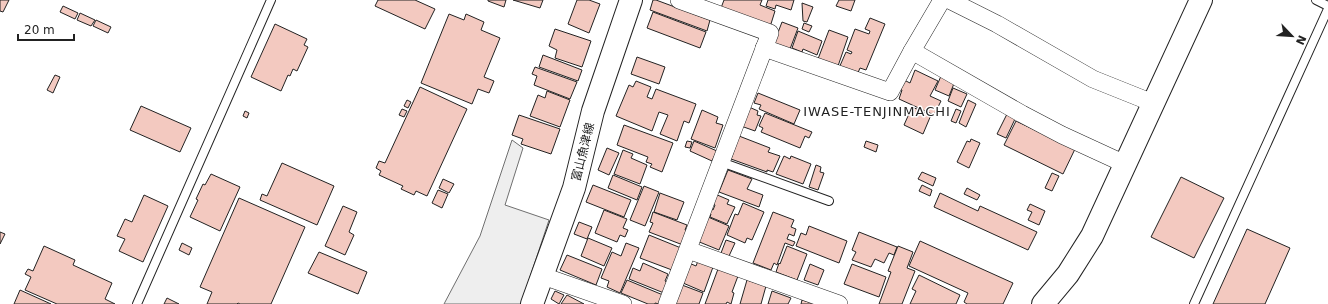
<svg xmlns="http://www.w3.org/2000/svg" width="1328" height="304" font-family="'DejaVu Sans','Noto Sans JP',sans-serif">
  <style>
    .green { fill: #eee; stroke: #6f6f6f }
    .building { fill: #f3c9c0; stroke: #222 }
    .lines { fill: none; stroke-linecap: round; stroke-linejoin: round }
    .lane-casing { stroke: #222; stroke-width: 10 }
    .street-casing { stroke: #222; stroke-width: 18 }
    .secondary-casing { stroke: #222; stroke-width: 24 }
    .primary-casing { stroke: #222; stroke-width: 24 }
    .lane { stroke: #fff; stroke-width: 8 }
    .street { stroke: #fff; stroke-width: 17 }
    .secondary { stroke: #fff; stroke-width: 22 }
    .primary { stroke: #fff; stroke-width: 22 }
    .labels { text-anchor: middle; dominant-baseline: central; stroke-width: 3; stroke-linejoin: round; paint-order: stroke }
    .street-label { font-size: 12px; fill: #222; stroke: #fff }
    .neighbourhood-label { font-size: 13px; letter-spacing: 1px; fill: #222; stroke: #fff }
  </style>
  <rect width="100%" height="100%" fill="#fff"/>
  <!-- green -->
  <path class="green" d="M512,140l11,8 -18,57 44,15 -28,84h-77l36,-68z"/>
  <!-- building -->
  <g class="building">
    <path d="M0,0h9l-6,12 -3,-1z"/>
    <path d="M378,0h37l20,9 -10,20 -50,-23z"/>
    <path d="M488,0h18l-2,7 -16,-6z"/>
    <path d="M513,0h30l-3,8z"/>
    <path d="M577,0h12l11,4 -11,29 -21,-9z"/>
    <path d="M653,0h3l54,20 -3,11 -57,-21z"/>
    <path d="M724,0h38l-2,5 15,6 -5,16 -49,-19z"/>
    <path d="M768,0h26l-3,10 -15,-5 -1,4 -9,-3z"/>
    <path d="M839,0h16l-4,11 -15,-5z"/>
    <path d="M802,3l11,4 -6,15 -4,-1z"/>
    <path d="M63,6l15,7 -3,6 -15,-7z"/>
    <path d="M653,12l53,20 -6,16 -53,-20z"/>
    <path d="M80,13l15,7 -4,6 -14,-6z"/>
    <path d="M449,14l15,6 2,-6 18,8 -3,8 19,8 -16,39 10,4 -5,12 -11,-4 -6,15 -51,-21z"/>
    <path d="M870,18l15,6 -19,46 -6,-2 -3,7 -18,-7 7,-16 5,2 1,-2 -5,-2 8,-21 14,5 1,-3 -5,-2z"/>
    <path d="M96,20l15,7 -3,6 -15,-7z"/>
    <path d="M782,22l16,6 -8,21 -16,-6z"/>
    <path d="M804,23l8,3 -3,6 -7,-3z"/>
    <path d="M275,24l32,15 -3,6 4,2 -11,24 -4,-2 -3,7 -2,-1 -7,16 -30,-14z"/>
    <path d="M555,29l36,12 -9,26 -27,-9 2,-8 -8,-4z"/>
    <path d="M829,30l19,7 -10,29 -20,-7z"/>
    <path d="M798,31l24,10 -5,14 -14,-6 -1,3 -10,-4z"/>
    <path d="M543,55l39,15 -4,11 -39,-14z"/>
    <path d="M637,57l28,10 -6,17 -28,-10z"/>
    <path d="M535,67l42,15 -7,17 -36,-14 3,-9 -5,-2z"/>
    <path d="M915,70l23,11 -8,15 11,5 -7,14 -35,-16 3,-9 -3,-1 5,-9 6,3z"/>
    <path d="M55,75l5,2 -7,16 -6,-3z"/>
    <path d="M941,76l14,5 -6,15 -14,-6z"/>
    <path d="M636,81l15,6 -4,10 5,2 4,-10 40,15 -7,19 -5,-2 -7,20 -17,-7 8,-19 -9,-3 -7,19 -36,-15 13,-31 4,2z"/>
    <path d="M420,87l47,22 -40,87 -11,-5 -2,4 -13,-6 2,-3 -24,-11 2,-4 -5,-3 3,-7 6,2z"/>
    <path d="M953,88l14,6 -6,13 -13,-6z"/>
    <path d="M547,91l23,9 -10,27 -30,-11 8,-21 7,3z"/>
    <path d="M758,93l42,17 -6,14 -35,-15 2,-4 -7,-2z"/>
    <path d="M407,100l4,2 -3,6 -4,-2z"/>
    <path d="M968,100l8,4 -10,23 -7,-4z"/>
    <path d="M141,106l50,22 -11,24 -50,-22z"/>
    <path d="M749,107l9,4 -1,4 4,1 -6,15 -14,-5z"/>
    <path d="M912,107l19,8 -8,19 -19,-9z"/>
    <path d="M402,109l5,2 -3,6 -5,-2z"/>
    <path d="M956,109l5,2 -5,12 -5,-2z"/>
    <path d="M702,110l16,7 -2,6 7,2 -8,23 -24,-9z"/>
    <path d="M245,111l4,2 -2,5 -4,-2z"/>
    <path d="M765,113l47,19 -3,6 -4,-2 -5,12 -39,-16 2,-4 -4,-2z"/>
    <path d="M1007,114l8,5 -9,19 -9,-4z"/>
    <path d="M519,115l41,14 -9,25 -30,-10 2,-5 -11,-4z"/>
    <path d="M1016,121l59,28 -12,25 -59,-29z"/>
    <path d="M624,125l49,18 -11,29 -12,-5 2,-3 -6,-2 2,-5 -31,-12z"/>
    <path d="M739,136l31,12 -2,4 12,4 -7,16 -6,-2v2l-36,-13z"/>
    <path d="M971,139l9,4 -11,25 -12,-6 10,-21 3,1z"/>
    <path d="M687,141l5,1 -2,6 -5,-1z"/>
    <path d="M694,141l23,10 -5,10 -22,-10z"/>
    <path d="M866,141l12,4 -2,7 -12,-5z"/>
    <path d="M607,148l12,5 -10,22 -11,-5z"/>
    <path d="M623,150l10,4 -2,4 16,7 -7,19 -26,-10z"/>
    <path d="M784,156l6,3 1,-3 20,8 -8,20 -27,-10z"/>
    <path d="M282,163l52,23 -17,39 -57,-25 2,-6 5,2z"/>
    <path d="M816,165l5,2 -1,5 4,1 -6,17 -9,-3z"/>
    <path d="M728,170l24,9 -5,10 16,6 -4,12 -40,-15z"/>
    <path d="M922,172l14,6 -3,8 -15,-7z"/>
    <path d="M1052,173l7,3 -7,15 -7,-3z"/>
    <path d="M211,174l29,13 -20,44 -30,-14 8,-17 -2,-1 7,-15 2,1z"/>
    <path d="M613,175l29,12 -5,13 -29,-12z"/>
    <path d="M1181,177l43,21 -30,60 -43,-21z"/>
    <path d="M443,179l11,5 -5,9 -10,-5z"/>
    <path d="M593,185l38,15 -7,17 -38,-15z"/>
    <path d="M922,185l10,5 -2,6 -11,-5z"/>
    <path d="M644,186l15,6 -14,34 -15,-6z"/>
    <path d="M967,188l13,7 -3,5 -13,-6z"/>
    <path d="M438,190l10,4 -6,14 -10,-5z"/>
    <path d="M660,193l24,9 -7,18 -23,-8z"/>
    <path d="M940,193l38,18 2,-5 57,26 -9,18 -94,-43z"/>
    <path d="M715,194l14,6 -2,4 8,3 -8,17 -17,-7 1,-3 -2,-1 2,-4 2,1 2,-5 -4,-2z"/>
    <path d="M144,195l24,11 -25,56 -24,-11 6,-12 -8,-3 8,-17 7,3z"/>
    <path d="M239,198l66,29 -34,77h-31l-2,-1 -1,1h-30l5,-12 -12,-5z"/>
    <path d="M743,203l21,9 -12,28 -5,-2 -2,5 -18,-8 8,-21 3,1z"/>
    <path d="M1030,204l15,7 -6,14 -11,-5 4,-8 -5,-2z"/>
    <path d="M343,206l14,6 -8,20 5,3 -9,20 -20,-9z"/>
    <path d="M604,210l23,9 -4,9 5,2 -3,7 -5,-2 -3,7 -22,-9z"/>
    <path d="M653,212l34,13 -2,5 3,1 -5,14 -34,-13 4,-9 -3,-1z"/>
    <path d="M773,212l21,8 -3,7 5,2 -2,7 -5,-2 -2,5 8,3 -2,4 -8,-3 -8,22 -3,-2 -3,7 -18,-7z"/>
    <path d="M708,217l21,9 -10,24 -22,-9z"/>
    <path d="M579,222l13,5 -5,12 -13,-5z"/>
    <path d="M809,226l38,15 -8,22 -43,-17 5,-13 5,2z"/>
    <path d="M1247,229l43,19 -25,56h-52z"/>
    <path d="M0,232l5,2 -5,10z"/>
    <path d="M859,232l38,15 -3,8 -5,-2 -5,10 -9,-4 -4,8 -19,-7 4,-8 -4,-2z"/>
    <path d="M649,235l32,13 -9,22 -32,-12z"/>
    <path d="M588,238l24,10 -8,18 -23,-10z"/>
    <path d="M726,240l9,3 -6,13 -8,-3z"/>
    <path d="M920,241l93,42 -10,21h-36l-3,-2 4,-9 -59,-27z"/>
    <path d="M182,243l10,5 -3,7 -10,-5z"/>
    <path d="M626,243l13,5 -19,45 -13,-6 2,-6 -8,-3 11,-26 9,4z"/>
    <path d="M44,246l31,14 -2,5 39,18 -7,16 10,5h-58l-32,-14 6,-13 -6,-3 3,-5 5,2z"/>
    <path d="M787,246l20,8 -10,26 -21,-8 3,-9 1,1z"/>
    <path d="M898,246l15,6 -6,16 8,3 -13,33h-23l12,-32 -3,-1z"/>
    <path d="M319,252l48,20 -9,22 -50,-21z"/>
    <path d="M567,255l35,14 -6,16 -36,-15z"/>
    <path d="M698,261l15,6 -9,25 -21,-9 6,-20 7,3z"/>
    <path d="M643,263l25,11 -3,7 3,2 -4,10 -35,-14 4,-11 7,3z"/>
    <path d="M810,264l14,6 -6,15 -14,-5z"/>
    <path d="M852,264l34,13 -7,20 -35,-13z"/>
    <path d="M718,269l20,7 -6,16 2,1 -3,11 -4,-2 -1,2h-21z"/>
    <path d="M919,275l41,20 -4,9h-46l6,-13 -4,-2z"/>
    <path d="M627,280l36,15 -4,9 -4,-1v1h-7l-27,-11z"/>
    <path d="M747,280l19,6 -5,18h-21z"/>
    <path d="M682,285l21,8 -4,11h-24z"/>
    <path d="M20,290l31,14h-37z"/>
    <path d="M555,291l9,4 -5,9 -8,-5z"/>
    <path d="M772,291l19,7 -3,6h-20z"/>
    <path d="M567,295l17,9h-23z"/>
    <path d="M167,298l12,6h-15z"/>
    <path d="M802,300l13,4h-14z"/>
  </g>
  <g class="lines">
    <!-- lane casing -->
    <g class="lane-casing">
      <g id="lane">
        <path d="M1316,0l12,6"/>
        <path d="M721,162l108,39"/>
        <path d="M137,304l134,-304"/>
        <path d="M1194,304l134,-295"/>
      </g>
    </g>
    <!-- street casing -->
    <g class="street-casing">
      <g id="street">
        <path d="M942,0l-30,51 110,63 40,21 63,29"/>
        <path d="M949,0l48,24 96,55 60,24"/>
        <path d="M764,48l126,44 22,-41"/>
        <path d="M688,250l151,54"/>
        <path d="M543,276l80,28"/>
        <path d="M667,304l103,-271 -91,-33"/>
      </g>
    </g>
    <!-- secondary casing -->
    <g class="secondary-casing">
      <path id="secondary" d="M1043,304l25,-30 24,-38 109,-236"/>
    </g>
    <!-- primary casing -->
    <g class="primary-casing">
      <path id="primary" d="M532,304l42,-116 19,-77 38,-111"/>
    </g>
    <!-- lane -->
    <use href="#lane" class="lane"/>
    <!-- street -->
    <use href="#street" class="street"/>
    <!-- secondary -->
    <use href="#secondary" class="secondary"/>
    <!-- primary -->
    <use href="#primary" class="primary"/>
  </g>
  <g class="labels">
    <!-- street labels -->
    <g class="street-label">
      <text transform="translate(583 152) rotate(-76)">富山魚津線</text>
    </g>
    <!-- neighbourhood labels -->
    <g class="neighbourhood-label">
      <text x="877" y="111">IWASE-TENJINMACHI</text>
    </g>
  </g>
  <!-- north arrow -->
  <g transform="translate(1292 36) rotate(115)" stroke="#ffffff" stroke-width="3" paint-order="stroke">
  <path d="M0-3L7 15L0 10L-7 15Z" fill="#222222"/>
  <text y="-6" font-size="11" font-weight="bold" text-anchor="middle" fill="#222222">N</text>
  </g>
  <!-- scale -->
  <path d="M18 34v6h56v-6" fill="none" stroke="#222222" stroke-width="2"/>
  <text x="24" y="34" font-size="12" fill="#222222" stroke="#ffffff" stroke-width="3" paint-order="stroke">20 m</text>
</svg>
